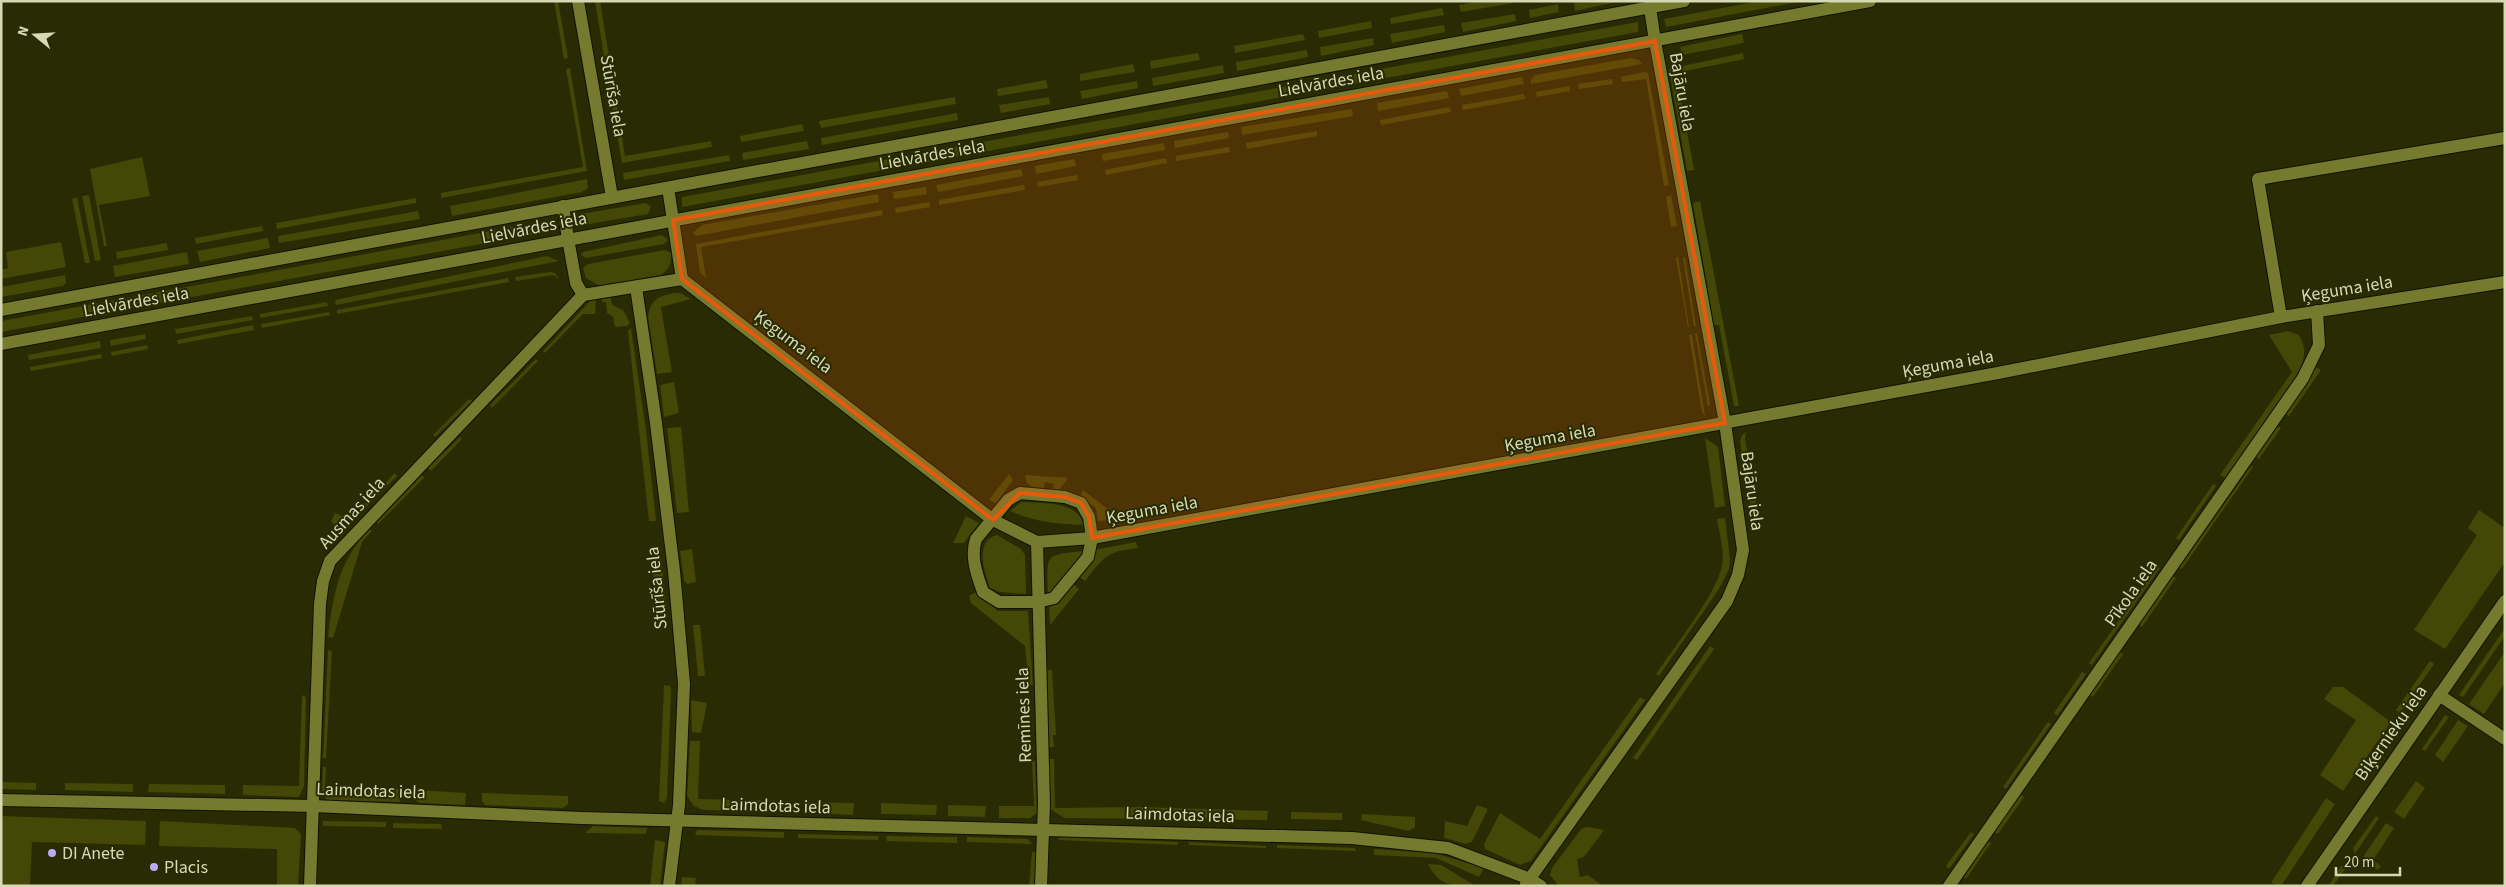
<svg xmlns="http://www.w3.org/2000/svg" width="2506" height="887" font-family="'Source Sans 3',sans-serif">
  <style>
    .green { fill: #444705 }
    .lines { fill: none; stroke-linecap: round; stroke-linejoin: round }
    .street-casing { stroke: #111300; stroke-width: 14 }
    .secondary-casing { stroke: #111300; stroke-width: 14 }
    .street { stroke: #757a2f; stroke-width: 12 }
    .secondary { stroke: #757a2f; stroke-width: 12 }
    .marked { fill: #e8590c; fill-opacity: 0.2; stroke: #e8590c; stroke-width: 4; stroke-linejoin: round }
    .poi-dot { fill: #b9aaf7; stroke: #292b03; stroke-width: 2 }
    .labels { text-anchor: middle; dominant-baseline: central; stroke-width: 4; stroke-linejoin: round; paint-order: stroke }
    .street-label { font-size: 18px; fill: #d5dab5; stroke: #292b03 }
    .poi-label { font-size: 18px; fill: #d5dab5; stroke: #292b03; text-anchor: start }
  </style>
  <rect width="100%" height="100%" fill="#292b03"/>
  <!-- green -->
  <g class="green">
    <path d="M554,1h4l10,57 -4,1z"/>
    <path d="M595,1h5l10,62h-5z"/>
    <path d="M1481,1h32v2l-52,9 -2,-7z"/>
    <path d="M1579,1h42l-46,10 -1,-9z"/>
    <path d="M1759,1h44l-137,26 -2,-8z"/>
    <path d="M1558,4l1,8 -29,6 -1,-8z"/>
    <path d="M1442,8l2,7 -53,9 -1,-6z"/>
    <path d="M1515,14l1,7 -53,11 -2,-9z"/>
    <path d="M1371,21l1,7 -53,10 -1,-7z"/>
    <path d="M1638,22v10l-956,175v-10z"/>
    <path d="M1444,25l1,7 -53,11 -2,-9z"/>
    <path d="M1303,34l2,6 -70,13 -1,-7z"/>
    <path d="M1742,34l2,9 -62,12 -2,-8z"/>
    <path d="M1373,38l1,7 -53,11 -1,-9z"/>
    <path d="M1307,50l1,7 -71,14 -1,-9z"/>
    <path d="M1198,53l2,7 -49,9 -1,-8z"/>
    <path d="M1743,53l1,6 -68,14 18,97 -7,1 -18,-102z"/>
    <path d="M1631,58l8,2 3,4 -111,20v-5l4,-4z"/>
    <path d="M1133,64l2,8 -55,9v-7z"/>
    <path d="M1223,65l1,8 -71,13 -1,-8z"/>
    <path d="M570,68l17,103 -146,27v-5l142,-26 -17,-98z"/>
    <path d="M1644,72l4,1 21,112 -5,1 -18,-107 -24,3 -1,-5z"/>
    <path d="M612,74l13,82 86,-15 1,6 -90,16 -15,-88z"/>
    <path d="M1522,77l2,7 -63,12 -2,-7z"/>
    <path d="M1612,79l1,5 -34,5 -1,-5z"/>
    <path d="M1046,80l2,8 -50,8 -1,-7z"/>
    <path d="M1137,81l1,7 -56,11 -2,-8z"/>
    <path d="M1569,86l1,5 -33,6 -1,-5z"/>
    <path d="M1447,91l2,7 -71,13 -1,-8z"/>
    <path d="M1524,94l1,5 -62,11 -1,-5z"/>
    <path d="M955,97l1,7 -135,24 -2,-7z"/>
    <path d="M1049,97l1,7 -49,9 -2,-8z"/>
    <path d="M1450,107l1,5 -70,13 -1,-5z"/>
    <path d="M1352,109l1,7 -111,19 -1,-8z"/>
    <path d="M957,113l1,7 -136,25 -1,-7z"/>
    <path d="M802,124l2,7 -63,11 -1,-6z"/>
    <path d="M1317,131v5l-70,13 -1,-6z"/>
    <path d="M1228,132l1,6 -54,10 -1,-7z"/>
    <path d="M807,141l2,8 -66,11 -1,-7z"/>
    <path d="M1164,143l1,7 -62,11 -1,-7z"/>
    <path d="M1229,147l1,5 -54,9v-5z"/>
    <path d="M729,155l1,6 -106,19 -1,-7z"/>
    <path d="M142,157l8,39 -51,9 8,41h-3l-14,-77z"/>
    <path d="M1166,158l1,5 -61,12 -1,-5z"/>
    <path d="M1074,159l2,7 -40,8 -1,-8z"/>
    <path d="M1021,169l2,7 -85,16 -2,-7z"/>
    <path d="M1077,175l1,5 -40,7 -1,-5z"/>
    <path d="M587,179l1,9 -6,4 -130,24 -2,-10z"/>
    <path d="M1024,185l1,5 -86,15v-5z"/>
    <path d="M926,187l1,7 -33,5 -1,-7z"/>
    <path d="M878,194l1,8 -183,34 -3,-3 9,-8z"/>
    <path d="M89,195l12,65 -6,1 -13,-65z"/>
    <path d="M1671,195l6,31 -6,1 -5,-30z"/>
    <path d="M77,197l13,66h-5l-13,-64z"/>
    <path d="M416,198v5l-139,26 -1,-6z"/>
    <path d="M1700,201l39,205h-5l-15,-81h-5l-21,-122z"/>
    <path d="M929,202l1,5 -34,6 -1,-5z"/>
    <path d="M646,203l5,4 -3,7 -65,11 -5,-4 3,-7z"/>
    <path d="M882,210l1,5 -182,32 5,31 -6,-5 -4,-29z"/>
    <path d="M418,211l2,8 -141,24 -1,-7z"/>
    <path d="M551,220l1,11 -551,101v-11z"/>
    <path d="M262,226l1,5 -67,13 -1,-6z"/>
    <path d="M662,235l6,5 -4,4 -78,14 -5,-3 2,-3z"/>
    <path d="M268,238l2,10 -70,14 -3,-11z"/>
    <path d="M61,242l5,25 -65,12v-9l7,-2 -2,-16z"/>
    <path d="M167,243l1,7 -51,9 -1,-7z"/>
    <path d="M665,250l6,3c0,11 -1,16 -10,22l-57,10h-6l-12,-7 -3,-10 5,-4z"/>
    <path d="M187,252l2,12 -74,13 -2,-11z"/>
    <path d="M547,256l12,5 -223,44 -1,-5z"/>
    <path d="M1678,257l11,70h-1l-12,-69z"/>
    <path d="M1685,257l11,69 -2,1 -11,-69z"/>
    <path d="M550,272l5,1 4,6 -6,-4 -37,6 -1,-4z"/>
    <path d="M65,275l1,8 -3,3 -62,11v-10z"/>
    <path d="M508,278l1,4 -172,32v-4z"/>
    <path d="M675,293h5l11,6 -30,8 11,65 -15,2 -9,-57c3,-18 10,-21 27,-24z"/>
    <path d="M611,298l1,7 11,5 7,13 -3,3 -12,1 -2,-10 -6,-4 -1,-11h-4v-3z"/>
    <path d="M596,299l-1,15h-12l-38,39 -2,-2 48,-51z"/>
    <path d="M327,302l1,4 -68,12v-4z"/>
    <path d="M329,312l1,3 -68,13 -1,-4z"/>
    <path d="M252,316l1,4 -77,14 -1,-5z"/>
    <path d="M253,325l1,5 -76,14 -1,-4z"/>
    <path d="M631,328l15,102 10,91h-7l-21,-190z"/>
    <path d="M2288,331l11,4c8,14 6,22 0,37l-74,106 -5,-3 72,-103 -23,-37z"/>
    <path d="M1695,333h2l13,71 -2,3z"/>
    <path d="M145,334l1,5 -35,7 -1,-6z"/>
    <path d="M1689,335h3l13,81 -3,-4z"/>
    <path d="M100,341l1,7 -72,12 -1,-5z"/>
    <path d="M147,345l1,4 -36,7 -1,-4z"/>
    <path d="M101,354l1,4 -71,13 -1,-4z"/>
    <path d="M536,359l2,2 -46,47 -2,-3z"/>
    <path d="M2316,367l5,3 -32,46 -4,-2z"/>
    <path d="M674,382l5,31 -15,4 -4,-32z"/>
    <path d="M469,399l3,2 -37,36 -2,-2z"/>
    <path d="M2278,426l3,2 -22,31 -3,-2z"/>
    <path d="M681,427l8,85 -12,1 -10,-85z"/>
    <path d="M1746,432l-1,7 15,88h-6l-14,-85 2,-7z"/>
    <path d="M460,437l2,2 -31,32 -3,-3z"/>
    <path d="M1705,438l13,9 7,59 -10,2z"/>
    <path d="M2251,466l2,1 -71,102 -3,-1z"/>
    <path d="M395,473l2,3 -49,49h-11l-6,-3 4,-9 15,6z"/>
    <path d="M1009,474l4,6 -17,23 -7,-3z"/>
    <path d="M422,475l2,3 -46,46 -1,-2z"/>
    <path d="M1025,475l43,3 -8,11h-7l1,-5 -9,-2 -1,6 -11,-1 -6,-4z"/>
    <path d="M2213,484l3,2 -37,54 -3,-2z"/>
    <path d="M1083,490l38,29 -23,2 -2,-13 -16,-12z"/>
    <path d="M1021,502c18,1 59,-1 62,23 -27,-1 -49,-3 -73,-14z"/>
    <path d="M2479,510l26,18v34l-60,87 -31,-19 63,-95 -9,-7z"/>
    <path d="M966,516l13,7 -15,20h-11z"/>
    <path d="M1725,518l5,41 -1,10 -10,20 -60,87 -3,-2c16,-24 62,-82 66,-109 3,-14 -3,-31 -5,-46z"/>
    <path d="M370,529l2,2 -10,11 -29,96 -5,-1c5,-42 11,-78 42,-108z"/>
    <path d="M997,535l24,14 4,6 1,39 -26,-2 -10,-4c-6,-17 -16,-47 7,-53z"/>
    <path d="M1136,542l2,6c-33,4 -33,8 -53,33l-7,-5 16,-26z"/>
    <path d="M651,548h9l7,63 -10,1z"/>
    <path d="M692,549l4,33 -9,2 -3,-4 -4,-29z"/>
    <path d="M1084,551v4l-32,37h-4c-1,-38 -4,-37 36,-41z"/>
    <path d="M2157,566l3,2 -68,97 -3,-2z"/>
    <path d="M2173,576l3,2 -34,49 -3,-3z"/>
    <path d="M1072,583l7,6 -29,36 -1,-21z"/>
    <path d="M976,592l22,19h30l5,74h-4l-4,-39 -54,-43 -2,-7z"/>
    <path d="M693,625h7l5,51h-7z"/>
    <path d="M2505,628v8l-42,61 -4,-2z"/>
    <path d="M1710,646l4,3 -77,111 -4,-2z"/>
    <path d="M328,650l4,1 -6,107h-3z"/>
    <path d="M2119,652l4,2 -30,43 -3,-2z"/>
    <path d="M2505,652v31l-21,31 -15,-10z"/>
    <path d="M2430,661l4,3 -34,49 -4,-3z"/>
    <path d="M1047,670h5l4,65h-3l1,12h-5z"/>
    <path d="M2082,672l4,2 -29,42 -3,-3z"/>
    <path d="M664,685l6,1 1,4 -4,108 -3,5 -5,-2z"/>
    <path d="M2333,687h10l48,35 -48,69 -23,-16 36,-55 -32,-21z"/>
    <path d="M302,695l4,2 -2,89 -5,11 -56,-2v-10l56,1z"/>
    <path d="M1640,697l5,3 -114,161 -11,4 -35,-16 -1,-5 16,-31 40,26z"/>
    <path d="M691,700l16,3 -6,30 -9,-1z"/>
    <path d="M2445,715l4,2 -24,34 -3,-2z"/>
    <path d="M2458,720l10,6 -25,36 -8,-7z"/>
    <path d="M2048,722l3,2 -45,65 -3,-2z"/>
    <path d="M690,741h10l-2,58 87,2 1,10 -83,-1 -9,-4 -7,-10z"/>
    <path d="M1049,759h5l1,49 84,-1 129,4 -1,9 -203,-2 -15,-10z"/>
    <path d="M1032,761h3l2,52 -7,5h-31v-12h35z"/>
    <path d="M323,767h3l-1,21 75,1v13l-73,-2 -5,-8z"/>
    <path d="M2416,781l9,7 -21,31 -10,-7z"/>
    <path d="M2,782l34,1v7l-34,-1z"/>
    <path d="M65,783l68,1v8l-68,-2z"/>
    <path d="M149,784l76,1v9l-77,-2z"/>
    <path d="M417,790l49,3 -1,12 -46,-2 -3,-3z"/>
    <path d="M482,793l86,3v8l-5,4 -78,-3 -3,-4z"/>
    <path d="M2020,794l4,3 -26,37 -4,-2z"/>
    <path d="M2326,798l9,6 -54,82 -10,-3z"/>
    <path d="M807,802l47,1 -1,12 -43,-2z"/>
    <path d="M881,803l56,2 -1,10 -55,-1z"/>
    <path d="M948,805l38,1 -1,11 -37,-1z"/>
    <path d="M1477,805l11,4 -16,33 -6,2 -22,-6 1,-17 22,5z"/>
    <path d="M1291,812l51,1v7l-51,-1z"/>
    <path d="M1362,814l53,3v10l-6,4 -48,-11z"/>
    <path d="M1,816l145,5 -1,24 -113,-3 -2,44h-29z"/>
    <path d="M2376,816l3,2 -24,36 -2,-6z"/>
    <path d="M160,821l135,7 6,6 -3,52h-21v-37l-118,-3z"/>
    <path d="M323,821l63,1v5l-63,-1z"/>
    <path d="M393,823l48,1 1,5 -49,-1z"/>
    <path d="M2386,823l8,5 -21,32 8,6 -3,4 -17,-10z"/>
    <path d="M593,826l54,2 -1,6 -61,-1z"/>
    <path d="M1589,827l15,3 -20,27 -7,2 3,18 8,-2 15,11h-44l-9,-11 2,-7 30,-40z"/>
    <path d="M697,830l87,2v6l-89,-3z"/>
    <path d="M1971,832l3,2 -25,35 -3,-3z"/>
    <path d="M798,834l81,2 -1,4 -80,-2z"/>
    <path d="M886,836l71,1v6l-70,-2z"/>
    <path d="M967,837l61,2 4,5 -65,-2z"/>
    <path d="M1059,837l119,5v3l-119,-5z"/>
    <path d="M655,840l10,2 -5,44h-10z"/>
    <path d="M1988,841l3,2 -25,36 -2,-2z"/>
    <path d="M1188,842l78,4v2l-77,-3z"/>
    <path d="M1277,845l78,3 1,3 -79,-3z"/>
    <path d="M1374,849l60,4 50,15 -5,9 -43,-19 -62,-3z"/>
    <path d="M1032,852l5,1 -3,33h-5z"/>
    <path d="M1428,864l13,1 33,20c-23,2 -36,0 -46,-21z"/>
    <path d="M2342,865l4,3 -13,18h-5z"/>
    <path d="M682,877l14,1 -1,8h-14z"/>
  </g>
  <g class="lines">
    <!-- street casing -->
    <g class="street-casing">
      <g id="street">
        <path d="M578,1l34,196"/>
        <path d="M673,220l9,59"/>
        <path d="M568,239l8,44 7,12"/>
        <path d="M682,279l311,241 44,22 55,-4 906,-165 283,-56 224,-35"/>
        <path d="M636,287l20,136 18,148 10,113 -5,121 -10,81"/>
        <path d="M583,295l99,-16"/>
        <path d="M2281,317l-23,-138 247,-41"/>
        <path d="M1020,493l45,4 16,6 8,14 3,21 -4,19 -34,41 -16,4h-39l-16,-10c-6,-17 -13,-35 -7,-53l32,-39z"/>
        <path d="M1037,542l7,262 -3,82"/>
        <path d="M2439,695l66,44"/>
        <path d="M1,800l312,6 268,12 771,20 96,10 82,31 11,7"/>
        <path d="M1526,884l201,-283 11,-26 5,-25 -18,-127 -70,-382"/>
        <path d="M310,886l10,-282 3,-23 7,-20 253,-266"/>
        <path d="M1949,886l354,-508 16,-33 -2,-34"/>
      </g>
    </g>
    <!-- secondary casing -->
    <g class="secondary-casing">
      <g id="secondary">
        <path d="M1650,8l5,33"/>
        <path d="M668,188l5,32"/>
        <path d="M563,206l5,33"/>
        <path d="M1,310l1683,-309"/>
        <path d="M1,344l1869,-343"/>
        <path d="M2307,886l198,-285"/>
      </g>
    </g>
    <!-- street -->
    <use href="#street" class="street"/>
    <!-- secondary -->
    <use href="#secondary" class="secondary"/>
  </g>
  <!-- marked area -->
  <path class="marked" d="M1655,41l70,382 -633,115 -3,-21 -8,-14 -16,-6 -45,-4 -27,27 -311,-241 -9,-59z"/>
  <!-- markers -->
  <g class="poi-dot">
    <circle cx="52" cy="853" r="5"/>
    <circle cx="154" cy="867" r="5"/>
  </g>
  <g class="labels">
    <!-- street labels -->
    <g class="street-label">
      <text transform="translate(1331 82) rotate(-10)">Lielvārdes iela</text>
      <text transform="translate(1682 92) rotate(80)">Bajāru iela</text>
      <text transform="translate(613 96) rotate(80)">Stūrīša iela</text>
      <text transform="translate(932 155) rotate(-10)">Lielvārdes iela</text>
      <text transform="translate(534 228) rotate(-11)">Lielvārdes iela</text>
      <text transform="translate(2347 289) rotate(-9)">Ķeguma iela</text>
      <text transform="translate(136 302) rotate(-10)">Lielvārdes iela</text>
      <text transform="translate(793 342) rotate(37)">Ķeguma iela</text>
      <text transform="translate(1948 364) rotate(-10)">Ķeguma iela</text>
      <text transform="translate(1550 438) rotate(-10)">Ķeguma iela</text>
      <text transform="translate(1752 491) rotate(82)">Bajāru iela</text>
      <text transform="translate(1152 510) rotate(-10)">Ķeguma iela</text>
      <text transform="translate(352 513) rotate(-48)">Ausmas iela</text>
      <text transform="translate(657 588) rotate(-96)">Stūrīša iela</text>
      <text transform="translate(2131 593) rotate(-55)">Pīkola iela</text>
      <text transform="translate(1024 715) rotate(-92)">Remīnes iela</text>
      <text transform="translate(2391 733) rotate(-55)">Biķernieku iela</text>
      <text transform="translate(371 791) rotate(2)">Laimdotas iela</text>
      <text transform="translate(776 806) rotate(2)">Laimdotas iela</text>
      <text transform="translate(1180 815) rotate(2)">Laimdotas iela</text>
    </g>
    <!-- poi labels -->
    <g class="poi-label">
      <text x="62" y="853">DI Anete</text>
      <text x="164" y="867">Placis</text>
    </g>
  </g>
  <!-- border -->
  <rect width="2506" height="887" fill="none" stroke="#d5dab5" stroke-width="5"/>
  <!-- north arrow -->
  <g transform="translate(35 35) rotate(288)" stroke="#292b03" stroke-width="4" paint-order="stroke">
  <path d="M0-4L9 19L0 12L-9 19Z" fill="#d5dab5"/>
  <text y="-8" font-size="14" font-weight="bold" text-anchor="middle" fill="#d5dab5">N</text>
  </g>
  <!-- scale -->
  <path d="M2336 867v8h64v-8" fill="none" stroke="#d5dab5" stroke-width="2.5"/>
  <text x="2344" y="867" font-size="15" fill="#d5dab5" stroke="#292b03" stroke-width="4" paint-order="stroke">20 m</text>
</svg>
